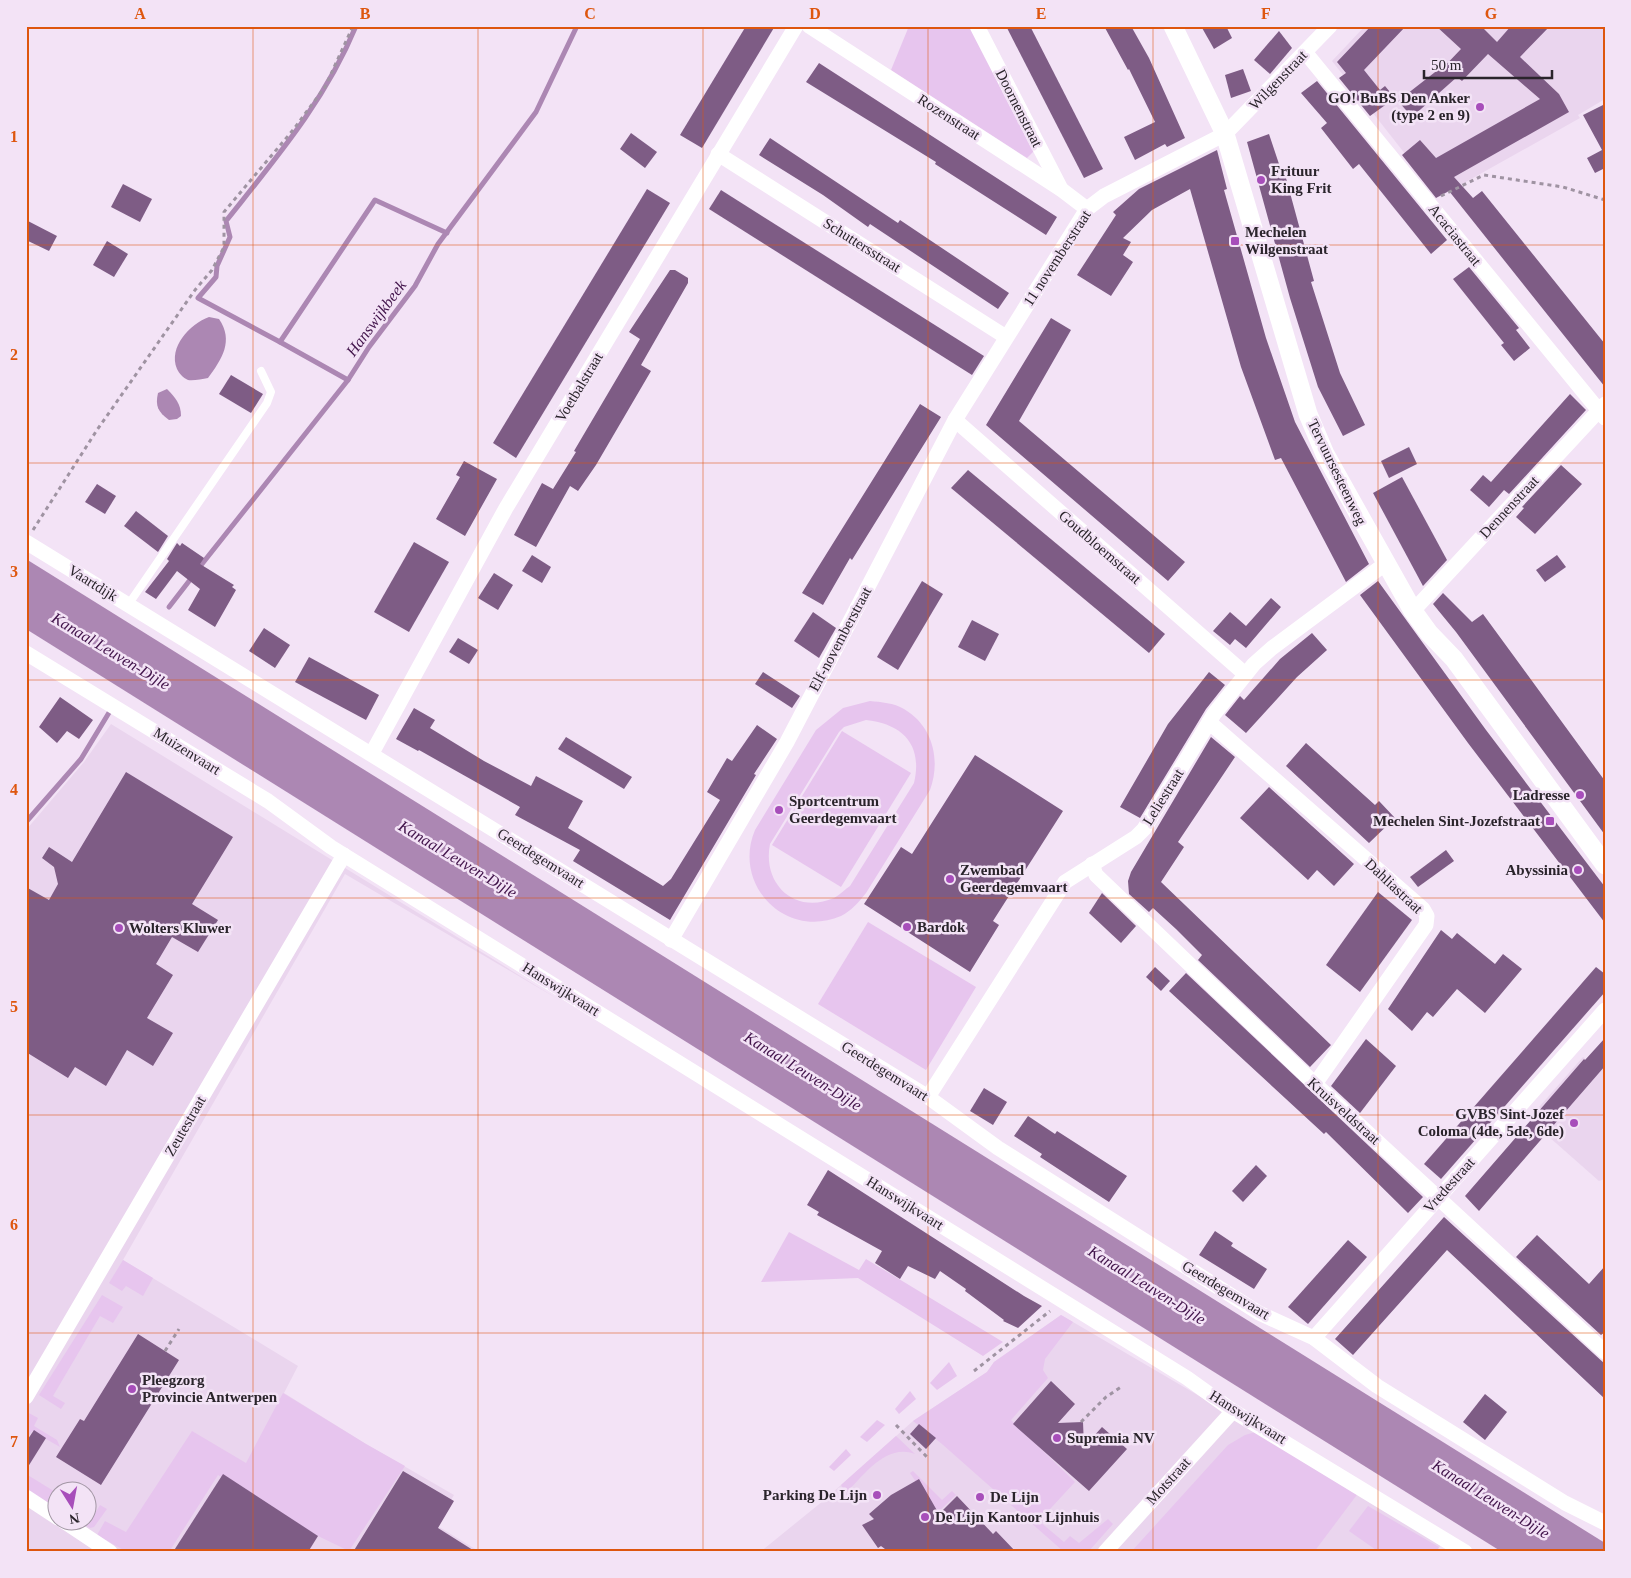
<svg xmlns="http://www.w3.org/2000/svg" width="1631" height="1578" font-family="'Times New Roman',serif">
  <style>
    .built { fill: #ead5ee; fill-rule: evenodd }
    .green { fill: #e7c5ee; fill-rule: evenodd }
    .water { fill: #ac87b3 }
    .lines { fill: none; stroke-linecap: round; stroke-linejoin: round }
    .stream { stroke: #ac87b3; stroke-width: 5 }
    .building { fill: #7e5c85 }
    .path { stroke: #9f93a2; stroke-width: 3; stroke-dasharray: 4 4; stroke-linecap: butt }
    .service { stroke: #fff; stroke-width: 8 }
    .minor { stroke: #fff; stroke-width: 15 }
    .tertiary { stroke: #fff; stroke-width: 19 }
    .grid { fill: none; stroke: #de560e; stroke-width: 1; stroke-opacity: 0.55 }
    .poi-dot { fill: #a74eba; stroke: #f3e3f6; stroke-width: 2 }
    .labels { text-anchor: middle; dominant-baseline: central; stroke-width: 5; stroke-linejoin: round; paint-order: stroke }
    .street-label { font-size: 15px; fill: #2a242b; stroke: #f3e3f6 }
    .poi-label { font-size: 15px; font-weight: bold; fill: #2a242b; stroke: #f3e3f6; text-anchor: start }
    .water-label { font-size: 16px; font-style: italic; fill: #42144b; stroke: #f3e3f6 }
    .neatline { fill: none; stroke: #de560e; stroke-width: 2 }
    .grid-label { font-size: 16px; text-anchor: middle; font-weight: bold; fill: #de560e }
  </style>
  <rect width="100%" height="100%" fill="#f3e3f6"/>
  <!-- built -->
  <g class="built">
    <path d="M1365,26h240v73l-27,16 2,3 -141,79 -107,-136z"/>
    <path d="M111,724l450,277 -216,-127 -222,386 175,106 -14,27 82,51 88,51 -18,30 44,27h-454v-722l58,-68zM58,1490h30v30h-30z"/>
    <path d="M1583,1057l13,11 9,-2v113l-6,2 -51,-45 4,-4 -19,-18z"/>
    <path d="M1061,1315l198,116 182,114 -5,7h-676l63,-51 90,-80 74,-49 7,-10z"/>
  </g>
  <!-- green -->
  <g class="green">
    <path d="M909,26h61l64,125 -7,7 -136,-88z"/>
    <path d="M870,701c11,1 24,2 34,8 29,17 37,51 26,81l-64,103c-7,9 -15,18 -25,23 -56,24 -109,-32 -86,-86l61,-100 27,-22zM866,720c37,4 57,25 48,63l-64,103c-5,3 -10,9 -16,12 -39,17 -72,-14 -64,-54l69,-112 5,-5z"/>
    <path d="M842,731l69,42 -70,114 -69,-42z"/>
    <path d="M868,922l108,65 -50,83 -108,-66z"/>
    <path d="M789,1232l70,38 7,-11 137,83 -20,14 -125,-78 -97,4z"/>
    <path d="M123,1260l30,18 -10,18 -17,-10 -4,5 -13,-8z"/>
    <path d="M102,1295l21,12 -10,16 -13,-7 -47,80 12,7 -4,6 -22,-14z"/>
    <path d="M1061,1315l12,7 -28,37 -2,11 5,8 -37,42 64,62 -36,39 25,21 6,-6 9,7 29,-24 5,5 -25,28h-24l-122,-108 -29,-23 74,-49 7,-10z"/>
    <path d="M949,1362l8,14 -20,14 -7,-7z"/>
    <path d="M910,1391l6,8 -17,15 -4,-5z"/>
    <path d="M283,1393l83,51 39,22 -56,85 -31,-15 -100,-61 -49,77h-42l-30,-17 8,-14 21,11 66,-101 54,32z"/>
    <path d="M27,1412l11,6 -4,8 23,14 3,7 -28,-16 -6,9z"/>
    <path d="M877,1420l8,5 -18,17 -7,-5z"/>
    <path d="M1259,1431l103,57 -48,64h-183l97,-107 17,-10z"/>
    <path d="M896,1436l19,18c-29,-11 -51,21 -69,39l-5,-8z"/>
    <path d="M846,1449l5,6 -17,16 -5,-4z"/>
    <path d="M913,1471l29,29 10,-9 4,4 -19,18 -27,-40z"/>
    <path d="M26,1474l31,19v16l-31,-19z"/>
    <path d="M100,1505l7,4 -13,18 -4,1 -13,-7 11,-1v-9l6,4z"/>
    <path d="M1368,1506l71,41 -3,5h-57l-30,-21z"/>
  </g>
  <!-- water -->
  <g class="water">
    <path d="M209,317l10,2c15,22 3,40 -11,59 -6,1 -15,3 -20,2 -5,-2 -9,-7 -11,-11 -9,-22 13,-45 32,-52z"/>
    <path d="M167,389c8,8 14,15 14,27l-4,3 -8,1c-11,-8 -14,-14 -11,-27z"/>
    <path d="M26,559l1579,984v9h-103l-1476,-923z"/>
  </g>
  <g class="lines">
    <!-- stream -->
    <g class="stream">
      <path d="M280,342l-82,-44 18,-21 1,-11 13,-29 -4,-16c50,-63 99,-120 130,-195"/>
      <path d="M348,380l-68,-38 95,-142 72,33"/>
      <path d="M198,569l150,-189 21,-33 46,-61 23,-42 98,-132 41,-86"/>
      <path d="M169,607l24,-31"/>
      <path d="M26,822l55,-63 29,-48"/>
    </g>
  </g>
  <!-- building -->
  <g class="building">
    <path d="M746,26h29l-73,122 -22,-13z"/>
    <path d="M1006,26h24l73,143 -19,9z"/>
    <path d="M1104,26h27l18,32 36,80 -18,9 -2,-3 -30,16 -11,-23 31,-15 -26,-53 -1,1z"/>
    <path d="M1201,26h25l6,12 -18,11z"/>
    <path d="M1371,26h35l-42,44 16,20 5,-4 10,12 -25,18 -31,-38 7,-5 -9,-11z"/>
    <path d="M1436,26h45l16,16 14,-16h39l-30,31 39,37 10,18 -115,65 19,21 9,-7 123,153v43l-156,-196 -13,7 -34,-43 18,-15 16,18 104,-59 -52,-45 -26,27 -5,-4 -45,40 -14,-16 41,-32 1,2 21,-22z"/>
    <path d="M1279,31l13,17 -22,26 -16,-14z"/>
    <path d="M819,63l238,154 -11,18 -111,-71 1,-2 -130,-80z"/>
    <path d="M1243,69l8,22 -20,7 -6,-23z"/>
    <path d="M1317,81l130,159 -16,14 -72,-90 -6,5 -32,-41 6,-5 -26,-30z"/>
    <path d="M1605,104v64l-10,5 -8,-15 15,-8 -19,-35z"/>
    <path d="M631,133l26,19 -12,16 -25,-19z"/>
    <path d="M1269,134l11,33h3l31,114 -3,1 29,91 25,52 -22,11 -25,-49 -28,-89 -43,-156z"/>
    <path d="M770,138l128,85 2,-3 109,73 -11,16 -128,-85 -2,3 -45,-32 -64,-40z"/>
    <path d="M1217,150l10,39 -3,1 42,148 29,84 74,142 -23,18 -65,-124 -6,2 -34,-93 -51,-178 -38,21 -29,28 8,4 -8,13 10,7 -22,34 -34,-21 39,-60 -3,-3 26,-23z"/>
    <path d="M123,184l29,15 -12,23 -29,-15z"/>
    <path d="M647,189l23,14 -154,255 -23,-15z"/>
    <path d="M721,190l263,166 -12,19 -263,-166z"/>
    <path d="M26,220l31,16 -8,15 -23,-11z"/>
    <path d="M107,241l21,13 -14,23 -21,-12z"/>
    <path d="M1469,267l50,61 -3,2 14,18 -16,13 -13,-16 3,-2 -51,-64z"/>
    <path d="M670,270h5l13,8v5l-47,82 10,6 -55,94 -18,26 -8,-5 -34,61 -22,-12 28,-52 11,6 23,-37 -2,-1 66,-112 -11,-7z"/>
    <path d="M1051,318l20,12 -52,91 166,141 -17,19 -182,-156z"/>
    <path d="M231,375l32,19 -12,19 -32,-19z"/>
    <path d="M1570,394l16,16 -77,84 -5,-4 -15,17 -19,-17 13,-15 8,7z"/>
    <path d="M920,404l21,13 -89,143 -2,-2 -27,47 -21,-12z"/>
    <path d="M1409,447l8,17 -28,14 -8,-17z"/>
    <path d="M464,461l33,18 -32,57 -29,-17 24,-42 -4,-2z"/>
    <path d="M1561,465l21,19 -47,50 -19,-17 8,-9 -2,-1z"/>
    <path d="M968,470l197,164 -16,19 -198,-165z"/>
    <path d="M1402,477l45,83 -24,26 -50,-93z"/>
    <path d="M97,484l19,12 -11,18 -20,-12z"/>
    <path d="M136,511l32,25 -10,16 -34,-26z"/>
    <path d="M414,542l35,20 -40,70 -35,-20z"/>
    <path d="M177,543l3,3 2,-3 22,15 -4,6 34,21 -2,2 4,3 -21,37 -27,-17 12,-21 -23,-18 -21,28 -11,-7 24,-31 -2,-2z"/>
    <path d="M532,555l19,12 -9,16 -20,-12z"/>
    <path d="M1557,555l9,12 -21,15 -9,-12z"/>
    <path d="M494,573l19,12 -15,25 -20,-12z"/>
    <path d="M922,581l21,13 -45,76 -21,-13z"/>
    <path d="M1378,581l108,149 119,157v36l-137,-180 -108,-148z"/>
    <path d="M1443,593l29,29 11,-8 122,167v54l-149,-203 -23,-28z"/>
    <path d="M1271,598l10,9 -35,41 -11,-9 -5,6 -17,-14 17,-19 16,14z"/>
    <path d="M813,612l23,16 -17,30 -25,-17z"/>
    <path d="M972,620l27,14 -14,27 -27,-14z"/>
    <path d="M264,628l26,17 -15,23 -26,-17z"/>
    <path d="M1312,633l15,17 -30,27 -51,56 -21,-18 15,-19 4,4 36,-41z"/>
    <path d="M458,638l20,12 -9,14 -20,-12z"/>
    <path d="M309,657l70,38 -13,25 -71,-38z"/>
    <path d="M763,672l37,24 -8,12 -37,-24z"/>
    <path d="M1209,672l16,13 -19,24 -66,109 -20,-11 48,-83z"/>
    <path d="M60,697l33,23 -14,19 -12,-8 -10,12 -18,-16z"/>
    <path d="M414,708l21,12 -5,8 54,33 47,25 5,-10 47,25 -15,27 95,58 8,-7 49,-79 -13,-8 20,-34 5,3 25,-36 20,14 -23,35 2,1 -86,145 -97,-59 7,-11 -65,-35 5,-8 -101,-57 -1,1 -22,-12z"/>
    <path d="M566,737l66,40 -8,12 -66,-40z"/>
    <path d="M1211,737l24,20 -57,85 6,5 -23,35 170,163 -21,22 -112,-107 4,-5 -26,-26 -23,-21 -4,4 -20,-18 -1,-13 3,-9z"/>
    <path d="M1306,743l69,62 4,-4 16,17 -26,25 -83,-77z"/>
    <path d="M975,755l88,56 -70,110 6,4 -29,47 -106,-68 37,-57 11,7z"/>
    <path d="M126,772l107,65 -41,67 26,16 -20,32 -26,-15 -16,27 17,11 -26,43 26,15 -20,33 -26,-16 -21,36 -31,-19 -7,11 -42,-26v-165l23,13 9,-16 -4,-17 -12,-9 7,-11 23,15z"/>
    <path d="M1269,787l85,77 -20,22 -17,-16 -9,10 -68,-62z"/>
    <path d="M1446,850l8,11 -36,26 -8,-10z"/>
    <path d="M1378,892l34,28 -52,72 -34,-27z"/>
    <path d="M1102,893l34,33 -15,17 -32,-30z"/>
    <path d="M1441,930l11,9 5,-6 38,31 8,-10 19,15 -37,44 -28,-24 -24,28 -6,-5 -15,19 -24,-22z"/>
    <path d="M1155,967l15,14 -9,10 -15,-14z"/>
    <path d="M1596,967l9,7v18l-164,187 -17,-15z"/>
    <path d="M1186,973l237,224 -15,16 -82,-81 -2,2 -155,-143z"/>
    <path d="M1605,1038v28l-126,145 -14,-15 119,-137 1,1z"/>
    <path d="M1366,1039l30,27 -36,47 -29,-27z"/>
    <path d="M984,1088l23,14 -14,23 -23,-14z"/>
    <path d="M1028,1116l27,18 2,-3 70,45 -18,26 -69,-45 2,-3 -28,-18z"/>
    <path d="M1256,1165l11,11 -24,26 -11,-11z"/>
    <path d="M828,1170l196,126 18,10 -24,22 -15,-7 1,-1 -39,-29 1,-2 -26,-18 -5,8 -27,-13 -8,13 -25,-16 7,-12 -65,-36 2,-3 -12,-7z"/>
    <path d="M1444,1217l161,147v35l-158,-149 -94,105 -18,-16z"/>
    <path d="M1215,1231l18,12 -2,3 36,23 -13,20 -55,-34z"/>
    <path d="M1537,1235l52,49 16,-18v66l-4,3 -85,-78z"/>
    <path d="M1348,1240l19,17 -59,67 -20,-17z"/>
    <path d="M138,1334l41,26 -78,125 -45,-28 24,-38 4,2z"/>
    <path d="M1051,1381l24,23 -17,19 25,-1 1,25 18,-20 25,22 -38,42 -76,-67z"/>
    <path d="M1485,1394l22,18 -22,28 -22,-18z"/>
    <path d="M919,1424l17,14 -10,11 -16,-15z"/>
    <path d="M34,1430l12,8 -20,32v-28z"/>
    <path d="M403,1471l51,30 -16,27 38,24h-123z"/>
    <path d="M223,1474l95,62 -10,16h-135z"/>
    <path d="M919,1479l20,35 18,-18 36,38 3,-3 20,21h-127l-8,-6 -3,2 -16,-23 12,-6 -5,-5 22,-19z"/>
  </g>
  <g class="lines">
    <!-- path -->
    <g class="path">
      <path d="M1441,196l43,-21 79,12 42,13"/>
      <path d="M33,530l64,-100 98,-140 17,-20 12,-23v-35l69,-82 32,-43 28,-61"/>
      <path d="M165,1351l14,-22"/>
      <path d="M974,1371l76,-60"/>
      <path d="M1081,1422l25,-25 15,-10"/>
      <path d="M896,1425l32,33"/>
    </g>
    <!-- service -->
    <path class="service" d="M128,605l139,-202 4,-11 -10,-21"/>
    <!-- minor -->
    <g class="minor">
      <path d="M809,26l253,164 25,19"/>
      <path d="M977,26l84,163"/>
      <path d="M1305,52l300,366"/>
      <path d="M718,154l288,183"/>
      <path d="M955,420l290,254"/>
      <path d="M26,542l902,555 70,51 261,165 55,25 63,48 188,117 40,20"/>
      <path d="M1413,611l192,-207"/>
      <path d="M26,653l242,148 63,46 856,531 46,33 232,141"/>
      <path d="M1209,722l214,187 4,7 -1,9 -111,159"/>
      <path d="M372,753l134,-245 290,-482"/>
      <path d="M1092,864l4,11 219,209 290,268"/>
      <path d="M671,940l116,-198 168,-322 132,-211 17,-13 121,-62 105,-108"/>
      <path d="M928,1097l137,-215 71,-45 8,-8 70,-115 40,-50 18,-16 113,-84"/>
      <path d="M1314,1338l291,-328"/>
      <path d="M26,1397l318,-542"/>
      <path d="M26,1497l32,21"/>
      <path d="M62,1520l48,32"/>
      <path d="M1105,1552l128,-141"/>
    </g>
    <!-- tertiary -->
    <path class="tertiary" d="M1173,26l52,108 83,280 17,40 88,157 16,22 25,26 151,206"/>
  </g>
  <!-- grid -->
  <path class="grid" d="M253,26v1526M478,26v1526M703,26v1526M928,26v1526M1153,26v1526M1378,26v1526M26,245h1579M26,463h1579M26,680h1579M26,898h1579M26,1115h1579M26,1333h1579"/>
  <!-- markers -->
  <g class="poi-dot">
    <circle cx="1480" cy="107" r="5"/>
    <circle cx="1261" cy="180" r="5"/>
    <rect x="1230" y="236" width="10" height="10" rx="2.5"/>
    <circle cx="1580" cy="795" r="5"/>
    <circle cx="779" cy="810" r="5"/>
    <rect x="1545" y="816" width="10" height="10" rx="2.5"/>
    <circle cx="1578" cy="870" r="5"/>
    <circle cx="950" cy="879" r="5"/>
    <circle cx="907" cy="927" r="5"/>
    <circle cx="119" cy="928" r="5"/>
    <circle cx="1574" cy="1123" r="5"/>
    <circle cx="132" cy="1389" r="5"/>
    <circle cx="1057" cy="1438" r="5"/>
    <circle cx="877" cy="1495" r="5"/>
    <circle cx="980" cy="1497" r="5"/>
    <circle cx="925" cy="1517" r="5"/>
  </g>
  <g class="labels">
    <!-- street labels -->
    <g class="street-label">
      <text transform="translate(1278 80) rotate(-46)">Wilgenstraat</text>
      <text transform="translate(1019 108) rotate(63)">Doornenstraat</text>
      <text transform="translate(949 117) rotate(33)">Rozenstraat</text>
      <text transform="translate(1455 235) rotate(51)">Acaciastraat</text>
      <text transform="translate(862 245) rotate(32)">Schuttersstraat</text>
      <text transform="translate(1057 258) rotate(-57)">11 novemberstraat</text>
      <text transform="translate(579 387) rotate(-59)">Voetbalstraat</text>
      <text transform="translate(1337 472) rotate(64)">Tervuursesteenweg</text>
      <text transform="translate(1509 507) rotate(-47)">Dennenstraat</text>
      <text transform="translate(1100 547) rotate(41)">Goudbloemstraat</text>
      <text transform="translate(93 583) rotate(32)">Vaartdijk</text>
      <text transform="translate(840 639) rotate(-62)">Elf-novemberstraat</text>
      <text transform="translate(187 751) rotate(32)">Muizenvaart</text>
      <text transform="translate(1163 797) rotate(-58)">Leliestraat</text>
      <text transform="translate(541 858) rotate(32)">Geerdegemvaart</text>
      <text transform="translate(1394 886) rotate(43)">Dahliastraat</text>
      <text transform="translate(561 989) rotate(32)">Hanswijkvaart</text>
      <text transform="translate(885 1071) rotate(32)">Geerdegemvaart</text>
      <text transform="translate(1344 1111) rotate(42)">Kruisveldstraat</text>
      <text transform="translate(185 1126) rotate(-60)">Zeutestraat</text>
      <text transform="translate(1449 1185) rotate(-48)">Vredestraat</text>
      <text transform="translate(905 1203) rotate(32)">Hanswijkvaart</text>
      <text transform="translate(1226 1290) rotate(31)">Geerdegemvaart</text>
      <text transform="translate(1248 1417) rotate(32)">Hanswijkvaart</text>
      <text transform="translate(1168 1481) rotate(-48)">Motstraat</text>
    </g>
    <!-- poi labels -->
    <g class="poi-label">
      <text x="1470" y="98" text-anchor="end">GO! BuBS Den Anker<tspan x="1470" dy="17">(type 2 en 9)</tspan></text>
      <text x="1271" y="171">Frituur<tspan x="1271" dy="17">King Frit</tspan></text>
      <text x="1245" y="232">Mechelen<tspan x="1245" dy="17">Wilgenstraat</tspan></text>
      <text x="1570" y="795" text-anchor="end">Ladresse</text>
      <text x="789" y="801">Sportcentrum<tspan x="789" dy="17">Geerdegemvaart</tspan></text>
      <text x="1540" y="821" text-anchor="end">Mechelen Sint-Jozefstraat</text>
      <text x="960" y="870">Zwembad<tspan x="960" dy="17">Geerdegemvaart</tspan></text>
      <text x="1568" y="870" text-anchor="end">Abyssinia</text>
      <text x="917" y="927">Bardok</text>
      <text x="129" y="928">Wolters Kluwer</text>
      <text x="1564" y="1114" text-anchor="end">GVBS Sint-Jozef<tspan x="1564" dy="17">Coloma (4de, 5de, 6de)</tspan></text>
      <text x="142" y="1380">Pleegzorg<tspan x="142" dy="17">Provincie Antwerpen</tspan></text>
      <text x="1067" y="1438">Supremia NV</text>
      <text x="867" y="1495" text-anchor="end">Parking De Lijn</text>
      <text x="990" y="1497">De Lijn</text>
      <text x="935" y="1517">De Lijn Kantoor Lijnhuis</text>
    </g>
    <!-- water labels -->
    <g class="water-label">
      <text transform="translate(376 318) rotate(-54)">Hanswijkbeek</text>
      <text transform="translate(111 651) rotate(31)">Kanaal Leuven-Dijle</text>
      <text transform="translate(458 859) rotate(31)">Kanaal Leuven-Dijle</text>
      <text transform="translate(803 1071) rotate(32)">Kanaal Leuven-Dijle</text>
      <text transform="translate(1147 1285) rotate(32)">Kanaal Leuven-Dijle</text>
      <text transform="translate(1491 1499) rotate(32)">Kanaal Leuven-Dijle</text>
    </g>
  </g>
  <!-- border -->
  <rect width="1631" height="1578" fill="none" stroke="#f3e3f6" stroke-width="55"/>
  <!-- north arrow -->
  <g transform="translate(72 1506) rotate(169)"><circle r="24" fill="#f3e3f6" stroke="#a397a5"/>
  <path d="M0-4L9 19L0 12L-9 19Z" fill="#a74eba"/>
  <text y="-8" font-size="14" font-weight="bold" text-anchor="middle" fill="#2a242b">N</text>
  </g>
  <!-- scale -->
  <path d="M1424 70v8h128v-8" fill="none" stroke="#2a242b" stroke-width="2.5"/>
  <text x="1431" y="70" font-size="15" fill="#2a242b" stroke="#f3e3f6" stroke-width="4" paint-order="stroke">50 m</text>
  <rect x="28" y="28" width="1576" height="1522" class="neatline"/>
  <g class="grid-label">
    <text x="140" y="19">A</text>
    <text x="365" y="19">B</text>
    <text x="590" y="19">C</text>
    <text x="815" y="19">D</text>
    <text x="1041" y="19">E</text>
    <text x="1266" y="19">F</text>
    <text x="1491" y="19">G</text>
    <text x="14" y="142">1</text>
    <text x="14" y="360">2</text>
    <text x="14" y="577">3</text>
    <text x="14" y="795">4</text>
    <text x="14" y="1012">5</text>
    <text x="14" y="1230">6</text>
    <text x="14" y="1447">7</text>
  </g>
</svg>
